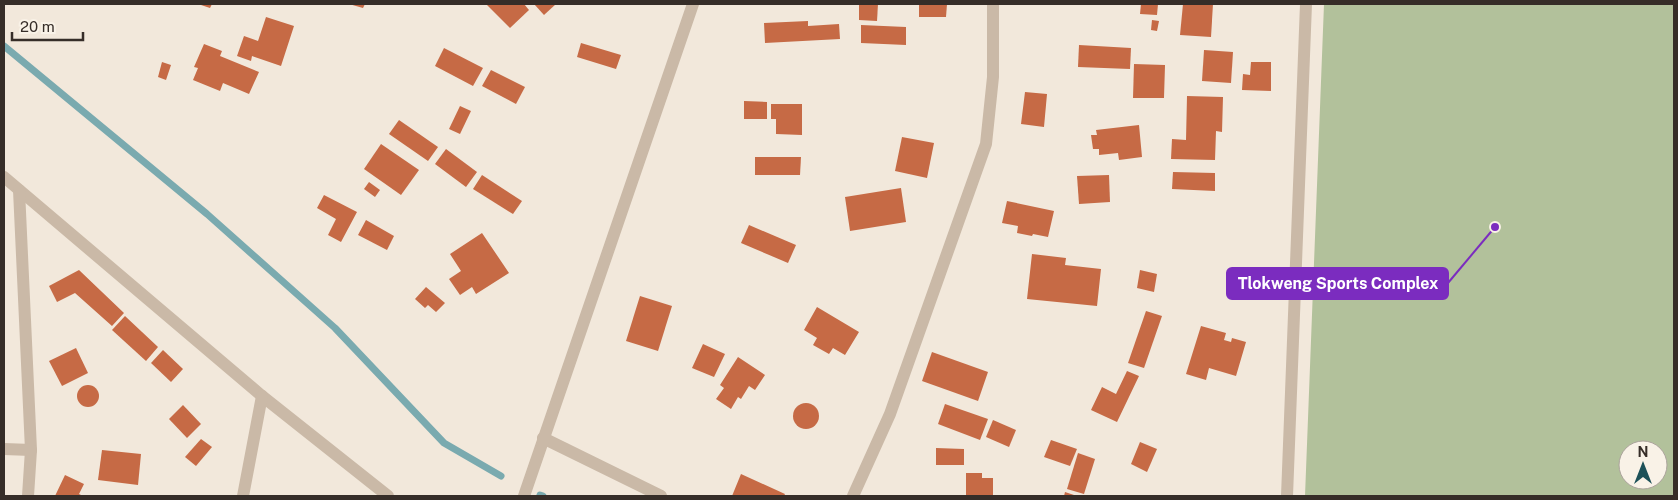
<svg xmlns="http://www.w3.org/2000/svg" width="1678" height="500" font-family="'Public Sans',sans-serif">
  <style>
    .green { fill: #b2c19b; fill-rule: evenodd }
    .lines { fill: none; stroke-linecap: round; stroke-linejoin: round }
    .stream { stroke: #7aaaaf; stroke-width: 7 }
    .building { fill: #c66a45 }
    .minor { stroke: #cab9a7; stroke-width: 12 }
    .tertiary { stroke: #cab9a7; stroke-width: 12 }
    .leader { fill: none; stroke: #7b2cbf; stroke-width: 2 }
    .callout-dot { fill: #7b2cbf; stroke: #f9f2e7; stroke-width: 2 }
    .callout { fill: #7b2cbf; stroke: #7b2cbf; stroke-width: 2 }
    .callout-label { font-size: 16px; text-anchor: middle; font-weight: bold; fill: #fff }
  </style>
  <rect width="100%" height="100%" fill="#f2e8db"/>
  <!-- green -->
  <path class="green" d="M1324,4h350v492h-369zM1628,450h30v30h-30z"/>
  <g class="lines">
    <!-- stream -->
    <g class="stream">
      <path d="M4,46l203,168 128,114 109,115 57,33"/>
      <path d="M540,495l3,1"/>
    </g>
  </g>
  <!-- building -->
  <g class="building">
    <path d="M198,4h14l-2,4z"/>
    <path d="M349,4h16l-2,4z"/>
    <path d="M486,4h38l5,6 -19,18z"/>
    <path d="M534,4h22l-12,11z"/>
    <path d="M859,4h19l-1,17 -18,-1z"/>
    <path d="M919,4h28l-1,13h-27z"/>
    <path d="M1141,4h17l-1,11 -17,-1z"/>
    <path d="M1183,4h30l-2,33 -31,-2z"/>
    <path d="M266,17l28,9 -13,40 -29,-10 -1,5 -14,-5 7,-20 14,5z"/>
    <path d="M1152,20l7,1 -2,10 -6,-1z"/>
    <path d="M808,21v5l31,-2 1,15 -75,4 -1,-20z"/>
    <path d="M861,25l45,2v18l-45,-2z"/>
    <path d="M581,43l40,12 -5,14 -39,-12z"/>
    <path d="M204,44l18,7 -2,5 39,16 -10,22 -26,-11 -3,8 -27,-11 5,-12 -4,-1z"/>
    <path d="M1079,45l52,3 -1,21 -52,-2z"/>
    <path d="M444,48l39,20 -10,18 -38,-20z"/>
    <path d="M1204,50l29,2 -2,31 -29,-2z"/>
    <path d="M162,62l9,3 -5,15 -8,-3z"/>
    <path d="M1251,62h20v29l-29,-1 1,-16 7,1z"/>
    <path d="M1134,64l31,1 -1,33h-31z"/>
    <path d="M491,70l34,17 -9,17 -34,-18z"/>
    <path d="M1025,92l22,2 -3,33 -23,-3z"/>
    <path d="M1187,96l36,1 -1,35 -6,-1 -1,29 -44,-1 1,-20 14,1z"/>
    <path d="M744,101l23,1v17h-23z"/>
    <path d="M771,104h31v31l-26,-1v-15h-5z"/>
    <path d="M460,106l11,5 -11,23 -11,-5z"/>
    <path d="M399,120l39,27 -10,14 -39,-27z"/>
    <path d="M1139,125l3,32 -23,3 -1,-7 -19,2v-6h-6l-2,-14h6l-1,-5z"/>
    <path d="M902,137l32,6 -7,35 -32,-7z"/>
    <path d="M381,144l38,26 -18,25 -37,-26z"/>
    <path d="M446,149l31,23 -11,15 -31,-23z"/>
    <path d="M755,157h46l-1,18h-45z"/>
    <path d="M1173,172l42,1v18l-43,-2z"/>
    <path d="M482,175l40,26 -9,13 -40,-25z"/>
    <path d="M1109,175l1,27 -31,2 -2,-28z"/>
    <path d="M369,182l11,8 -5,7 -11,-8z"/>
    <path d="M901,188l5,34 -56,9 -5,-34z"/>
    <path d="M324,195l33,17 -16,30 -13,-7 8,-16 -19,-11z"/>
    <path d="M1007,201l47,10 -6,26 -15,-3 -1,2 -15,-3 1,-7 -16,-3z"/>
    <path d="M366,220l28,16 -7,14 -29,-15z"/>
    <path d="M749,225l47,20 -8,18 -47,-20z"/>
    <path d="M482,233l27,40 -33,21 -4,-7 -12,8 -11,-16 12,-8 -11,-17z"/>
    <path d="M1032,254l34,4 -1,7 36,4 -4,37 -70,-7z"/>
    <path d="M79,270l45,43 -12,13 -37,-33 -18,9 -8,-16z"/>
    <path d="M1140,270l17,4 -3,18 -17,-4z"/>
    <path d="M426,287l19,16 -9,9 -8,-7 -3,3 -10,-9z"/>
    <path d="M640,296l32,10 -14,45 -32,-10z"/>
    <path d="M817,307l42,25 -14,23 -12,-7 -4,6 -16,-9 4,-7 -13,-8z"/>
    <path d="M1146,311l16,5 -18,52 -16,-5z"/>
    <path d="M125,316l33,31 -12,14 -34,-31z"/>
    <path d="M1201,326l25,7 -2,7 7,2 1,-4 14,4 -10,34 -27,-8 -3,12 -20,-6z"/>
    <path d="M703,344l22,10 -11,23 -22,-9z"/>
    <path d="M76,348l12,25 -26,13 -13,-25z"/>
    <path d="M163,350l20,19 -12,13 -20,-19z"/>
    <path d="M932,352l56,20 -10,29 -56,-20z"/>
    <path d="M738,357l27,18 -10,15 -6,-4 -8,13 -3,-2 -7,12 -15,-10 8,-11 -4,-3z"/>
    <path d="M1127,371l12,5 -22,46 -26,-12 11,-23 14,7z"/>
    <circle cx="88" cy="396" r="11"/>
    <circle cx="806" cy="416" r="13"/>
    <path d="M945,404l43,15 -8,21 -42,-16z"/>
    <path d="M183,405l18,19 -14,14 -18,-19z"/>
    <path d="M993,420l23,10 -7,17 -23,-10z"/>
    <path d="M201,439l11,8 -16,19 -11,-9z"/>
    <path d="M1051,440l26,9 -7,17 -26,-9z"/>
    <path d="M1140,442l17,7 -10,23 -16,-8z"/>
    <path d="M936,448l28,1v16h-28z"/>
    <path d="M102,450l39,4 -3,31 -40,-5z"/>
    <path d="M1078,453l17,6 -11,35 -17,-5z"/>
    <path d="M966,473h16v5h11v18h-27z"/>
    <path d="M741,474l44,20 -1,2h-52z"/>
    <path d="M65,475l19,9 -5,10 4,2h-28z"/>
    <path d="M1065,492l12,4h-13z"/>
  </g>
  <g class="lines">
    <!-- minor -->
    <g class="minor">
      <path d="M4,177l258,219 126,100"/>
      <path d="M19,190l12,260 -3,46"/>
      <path d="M543,438l118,58"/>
      <path d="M4,449l27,1"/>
      <path d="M243,496l19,-100"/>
      <path d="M853,496l37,-82 96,-270 7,-67v-73"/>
      <path d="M1287,496l19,-492"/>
    </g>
    <!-- tertiary -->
    <path class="tertiary" d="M524,496l169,-492"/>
  </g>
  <!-- callouts -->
  <path class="leader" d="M1495 227L1448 283"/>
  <circle class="callout-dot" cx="1495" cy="227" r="5"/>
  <rect class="callout" x="1227" y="268" width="221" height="31" rx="5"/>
  <g class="callout-label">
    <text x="1338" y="289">Tlokweng Sports Complex</text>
  </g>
  <!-- border -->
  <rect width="1678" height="500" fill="none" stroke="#362d28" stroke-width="10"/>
  <!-- north arrow -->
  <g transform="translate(1643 465)"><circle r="24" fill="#f9f2e7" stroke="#aba39b"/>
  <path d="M0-4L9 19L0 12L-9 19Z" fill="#1d5158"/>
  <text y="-8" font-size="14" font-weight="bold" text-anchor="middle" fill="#362d28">N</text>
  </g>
  <!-- scale -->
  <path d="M12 32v8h71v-8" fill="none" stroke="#362d28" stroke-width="2.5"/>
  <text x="20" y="32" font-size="15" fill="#362d28" stroke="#f9f2e7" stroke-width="4" paint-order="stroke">20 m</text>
</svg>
